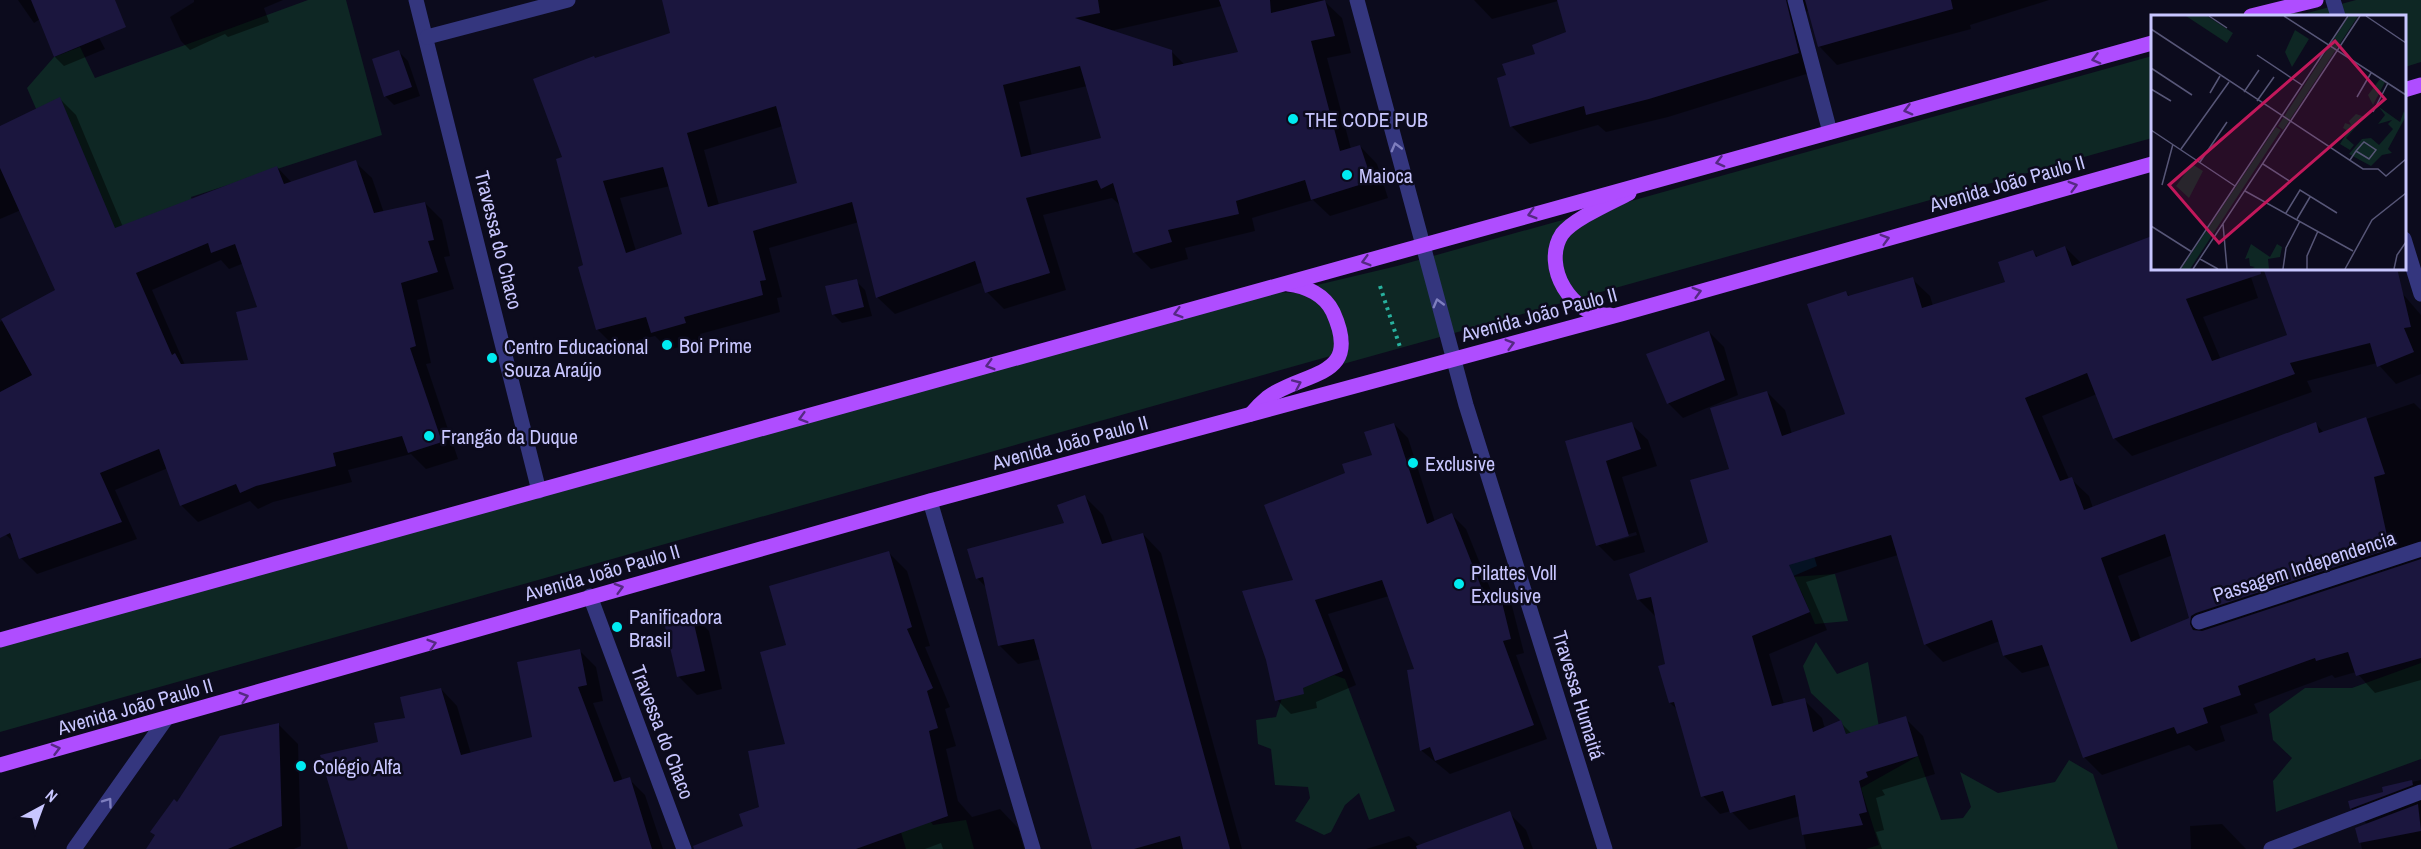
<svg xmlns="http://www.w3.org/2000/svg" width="2421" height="849" font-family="'Archivo Narrow',sans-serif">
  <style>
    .green { fill: #0e2724 }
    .water { fill: #0a2342 }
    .shadow { fill: #0007; fill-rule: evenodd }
    .building { fill: #1b163e; fill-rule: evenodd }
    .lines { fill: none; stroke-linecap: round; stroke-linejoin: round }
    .path { stroke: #28b19e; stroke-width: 4; stroke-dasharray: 3 4.5; stroke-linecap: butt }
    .minor { stroke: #34367e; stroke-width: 15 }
    .major { stroke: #af4dff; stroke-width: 15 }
    .oneway { stroke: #552983 }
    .oneway2 { stroke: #7e7ebe }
    .poi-dot { fill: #00ebf1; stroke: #0c0b1d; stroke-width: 2 }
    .labels { text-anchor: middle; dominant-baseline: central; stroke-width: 5; stroke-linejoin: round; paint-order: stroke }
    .poi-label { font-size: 20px; fill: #c8c6ff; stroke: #0c0b1d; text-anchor: start }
    .street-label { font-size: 20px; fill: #c8c6ff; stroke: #0c0b1d }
    .inset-road { fill: none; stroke: #575677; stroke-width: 1.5 }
    .view { fill: #c2185b; fill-opacity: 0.15; stroke: #c2185b; stroke-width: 3 }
    .inset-edge { fill: none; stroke: #c8c6ff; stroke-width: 3 }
  </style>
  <rect width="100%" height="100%" fill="#0c0b1d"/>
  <!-- green -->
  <g class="green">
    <path d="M308,0h38l36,135 -191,62 8,25 -127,36 5,-55 -50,-115 27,-31 26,-10 15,31z"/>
    <path d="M2356,0h65v62l-16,5 -1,-51h-108z"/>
    <path d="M2152,56v82l-809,226 6,-24 -16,-40 -16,-15 80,-19z"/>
    <path d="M1279,292c8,1 17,0 24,2 26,6 35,38 31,61l-1334,377v-87z"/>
    <path d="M1835,574l13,47 -33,3 -13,-31 -11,-16z"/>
    <path d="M1816,642l21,32 31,-12 14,83 -28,10 -13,-34 -30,-28 -8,-27z"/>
    <path d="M1295,657l29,22 10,-4 11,4 50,132 -26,9 -10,-27 -14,12 -14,27 -7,3 -29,-14 15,-23 -2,-11 -33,-2 -4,-36 -13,-5 -2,-24 20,-3z"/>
    <path d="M2421,663v96l-145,53 -3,-31 19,-23 -19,-18 -4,-26 36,-26h47z"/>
    <path d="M1918,756l23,64 22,-2 8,-11 -11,-35 38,21 57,-11 14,-22 24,14 25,75h-252l13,-4 -18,-57z"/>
    <path d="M888,789l22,1 23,35 33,-5 8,29h-68z"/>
  </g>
  <!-- water -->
  <path class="water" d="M1803,520l14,46 -26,11 -13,-50z"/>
  <!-- shadow -->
  <g class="shadow">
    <path d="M18,0h61l26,49 -41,17 -9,-9 -15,-38 -6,4z"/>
    <path d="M194,0h89l-19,8 5,14 -41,15 -3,-3 -35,16 -9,-9 -11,-24 24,-15z"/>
    <path d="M663,0h660l19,18 9,35 -24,5 24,91 9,-3 17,18 11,34 -58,18 -17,-16 -61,18 3,13 -70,17 3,11 -37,10 -17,-17 -13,-46 -9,-8 -69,17 23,75 -62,19 -17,-17 -4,-10 -88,32 -18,-17 -18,-75 -90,26 13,49 -5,1 3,14 -80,22 2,6 -33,10 -14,-14 -41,10 -17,-17 -33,-171 31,-99 77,-25zM1222,6l18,48 -55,11 -14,-14 -61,-20zM1087,86l15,53 -70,17 -13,-54zM783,126l16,58 -80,21 -15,-55zM670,186l14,49 -48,16 -16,-53z"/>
    <path d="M1474,0h575l-79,25 1,4 -134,36 -18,-19 -10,-36 -3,2 10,59 -148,46 -62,15 -8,-7 -68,19 -19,-18 -3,-50 59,-43 -9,-32 -66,18z"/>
    <path d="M399,52l9,9 12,35 -26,9 -9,-9z"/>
    <path d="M60,99l16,16 47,112 154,-60 15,16 63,-21 17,16 12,35 41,-10 17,17 8,36 -6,1 10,32 -37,11 14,63 -5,1 32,95 -32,10 -15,-15 -63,16 4,12 -79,20 -15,7 -8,-8 -52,21 -16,-16 -14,-38 -53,22 22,49 -100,35 -16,-16 -5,-14 -10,-9 -6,-13v-200l57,-31 -36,-81 -21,9v-91zM221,260l8,9 15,-6 15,45 -9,54 -65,3 -33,-75z"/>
    <path d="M2152,237v31h96l10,30 -55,19 18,43 181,-67 19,22v59l-25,10 -19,-21 -70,18 5,11 -180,64 -18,-18 -17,-44 -55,22 27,63h2l18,17 4,12 223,-84 8,9 90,-30 7,7v270l-46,13 -19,-21 -21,6 -3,-3 -78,29 4,9 -38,13 5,15 -29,10 -7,-6 -87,30 -18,-18 -33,-92 -29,8 -18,-17 -4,-15 -57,21 -17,-17 -28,-90 -92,27 21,48 -58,24 15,50 20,-4 18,18 3,11 15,-7 12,12 53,-16 18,18 12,38 -53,16 3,5 -9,3 8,32 -8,2 6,17h-76l-6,-33 -51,14 -18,-19 -11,3 -17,-18 -25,-86 -8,-7 -4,-38 -10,-48 -17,-17 71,-57 21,-73 36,-78 18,18 7,24 55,-19 -1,-123 4,5 62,-18 18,17 3,10 74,-23 26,-31 5,5 27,-10 17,17zM2173,555l18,64 -50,21 -23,-64z"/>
    <path d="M856,281l9,9 7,26 -30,7 -9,-9z"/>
    <path d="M1709,332l15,15 14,48 -55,23 -15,-15z"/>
    <path d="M1394,424l14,14 27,84 17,-7 14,14 26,64 6,-1 14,14 12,47 -8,2 31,84 -97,35 -28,-23 -13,-80 7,-1 -27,-74 -61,18 28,71 -40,17 1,6 -26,6 -14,-14 18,-119 52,-108 27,-17z"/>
    <path d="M1631,424l17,16 9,26 -35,11 23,75 -31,9 -16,-16 -31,-103zM1636,532l1,3 -31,9v-3z"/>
    <path d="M1085,497l18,18 10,27 30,-8 18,19 81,296h-148l-53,-190 -23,5 -18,-18 -12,-57 -11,-11 89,-54z"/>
    <path d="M889,553l18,18 23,75 -5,1 25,60 -5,2 11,37 -10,3 12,52 14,16 28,-8 18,19 6,21h-81l-2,-6 -16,6h-212l32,-22 16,-19 26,-63 1,-99z"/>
    <path d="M691,613l18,18 13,58 -25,6 -19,-19z"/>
    <path d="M580,651l16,16 7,34 -10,2 30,78 6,-2 16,16 18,54h-313l29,-106 62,-54 16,17 14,48 62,-16z"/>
    <path d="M278,724l20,20 3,102 -7,3h-147l31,-45z"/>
    <path d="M2421,780v69h-59l-5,-20 10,-5 -16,-16 34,-15 -1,-5z"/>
    <path d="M1509,813l17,17 7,19h-167l43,-13 11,10z"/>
    <path d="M2222,824l24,25h-55l-1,-23z"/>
  </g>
  <!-- building -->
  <g class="building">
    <path d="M31,0h84l11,27 -72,30z"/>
    <path d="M662,0h436l2,13 -25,5 97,32 1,16 65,-14 -19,-52h51l1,13 54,-13 10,36 -24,5 29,110 20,-6 12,36 -61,19 -6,-20 -69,21 3,13 -71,16 4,12 -39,11 -20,-70 -12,6 -4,-9 -71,18 24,75 -65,20 -10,-32 -99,37 -24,-96 -99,29 13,49 -6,1 3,14 -79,22 2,6 -35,10 -5,-16 -50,13 -18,-63 5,-2 -27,-106 6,-2 -29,-78 61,-23 1,2 75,-25zM1080,66l21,72 -80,19 -18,-72zM776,106l21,77 -89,24 -21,-74zM663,167l19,67 -56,19 -23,-72z"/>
    <path d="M1557,0h229l13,53 -150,46 -63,16 -2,-9 -74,21 -13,-49 9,-3 -4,-11 33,-10 -3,-9 34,-13z"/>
    <path d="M1805,0h146l2,9 -135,38z"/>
    <path d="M399,50l13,37 -28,10 -12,-38z"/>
    <path d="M60,97l55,131 162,-62 7,18 72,-24 18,53 51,-11 9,38 -6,1 10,31 -37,11 15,63 -6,2 32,94 -34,11 -6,-17 -69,17 3,13 -80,20 -16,7 -4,-9 -56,22 -21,-57 -59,24 22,49 -103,37 -9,-26 -10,5v-146l32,-17 -31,-56 54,-29 -55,-122v-42zM208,243l3,10 24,-9 22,63 -21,5 12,48 -67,4 -6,-11 -3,2 -36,-82z"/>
    <path d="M2152,236v32h108l1,6 -75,25 26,62 75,-26 -24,-67h134l14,59 -7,1 10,24 -37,15 -7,-24 -80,20 5,11 -182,65 -26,-66 -62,25 35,83 12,-4 12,33 232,-88 3,11 47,-16 19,57 -11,3 16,72 -194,64 -5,3 -1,8 3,6 9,1 219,-72v99l-65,18 -8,-24 -32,9 -1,-3 -77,28 3,9 -38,13 5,15 -31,11 -3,-7 -91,31 -41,-113 -39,11 -11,-36 -68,25 -33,-110 -102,30 21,47 -58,24 20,70 33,-8 8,34 28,-12 5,14 60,-18 12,40 -52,16 2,5 -9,4 8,31 -8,2 4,11 -61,10 -7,-40 -65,18 -7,-22 -22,6 -27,-95 -5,1 -11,-37 7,-2 -14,-67 -14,3 -8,-26 79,-32 -18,-62 39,-11 -19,-61 57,-17 15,45 63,-22 -38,-110 39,-13 2,5 65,-19 9,31 83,-26 -7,-20 35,-12 3,7 29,-11 7,20zM2165,534l24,84 -58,24 -30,-84z"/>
    <path d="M857,279l7,28 -32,8 -7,-29z"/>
    <path d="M1709,331l16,49 -58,24 -21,-50z"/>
    <path d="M1632,422l9,27 -35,12 23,75 -33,10 -31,-105z"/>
    <path d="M1394,423l33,101 25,-11 32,81 15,-4 12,49 -8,2 31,84 -99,36 -5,-14 -10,4 -13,-81 7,-1 -32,-89 -67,20 28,71 -40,17 1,6 -29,7 -9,-41 -24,-69 51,-11 -29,-75 81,-32 -3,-9 30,-9 -8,-23z"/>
    <path d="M1085,495l17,49 41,-11 87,316h-47l-3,-13 -46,13h-42l-58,-210 -36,7 -15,-69 -7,2 -9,-30 97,-26 -7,-18z"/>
    <path d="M889,551l23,76 -5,2 26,59 -6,3 11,37 -9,3 19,85 -92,33h-162l-1,-3 50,-20 -4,-12 20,-7 -11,-56 37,-7 -25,-92 26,-7 -17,-59z"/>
    <path d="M691,611l14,60 -28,6 -14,-59z"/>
    <path d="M580,649l7,36 -9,2 36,95 16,-5 22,72h-304l-28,-94 58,-13 -4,-19 31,-5 -5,-21 41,-9 20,67 71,-18 -15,-75z"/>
    <path d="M279,723l3,103 -54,23h-82l9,-14 -5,-3 24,-33 3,3 43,-66z"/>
    <path d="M2412,780l1,5 -63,24 -2,-8 35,-9 -1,-5z"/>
    <path d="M2418,804l3,27 -62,12 -4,-15z"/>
    <path d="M1510,811l14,38h-107l-1,-3z"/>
  </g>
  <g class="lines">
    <!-- path -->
    <path class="path" d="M1380,286l20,61"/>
    <!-- minor -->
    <g class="minor">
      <path d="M416,0l123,491"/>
      <path d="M1357,0l109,405 139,444"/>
      <path d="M1795,0l35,132"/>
      <path d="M2333,0l5,16"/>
      <path d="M427,37l141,-37"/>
      <path d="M2404,239l17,55"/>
      <path d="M930,501l103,348"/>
      <path d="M590,596l94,253"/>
      <path d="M2199,622l222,-73"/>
      <path d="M74,849l92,-130"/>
      <path d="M2271,849l150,-57"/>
    </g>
    <!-- major -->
    <g class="major">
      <path d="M2251,16l65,-16"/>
      <path d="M2404,90l17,-5"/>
      <path d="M1610,315c-38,3 -69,-49 -48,-81 11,-15 50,-32 67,-41"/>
      <path d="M1251,414c5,-6 11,-12 17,-17 38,-27 95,-18 65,-85 -8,-17 -27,-26 -45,-28"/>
      <path d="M0,640l2152,-597"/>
      <path d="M0,765l930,-264 691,-187 531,-150"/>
    </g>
  </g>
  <!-- one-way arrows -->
  <defs><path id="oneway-chevron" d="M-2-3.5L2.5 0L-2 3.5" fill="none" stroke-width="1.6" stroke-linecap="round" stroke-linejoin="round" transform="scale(1.5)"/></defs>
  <g class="oneway">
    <use href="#oneway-chevron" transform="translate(2096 59) rotate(165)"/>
    <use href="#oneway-chevron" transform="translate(1908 110) rotate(165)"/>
    <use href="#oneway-chevron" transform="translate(1720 162) rotate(165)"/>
    <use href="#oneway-chevron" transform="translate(2073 186) rotate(-16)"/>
    <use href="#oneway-chevron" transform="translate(1532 214) rotate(164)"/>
    <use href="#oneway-chevron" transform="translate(1885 239) rotate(-16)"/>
    <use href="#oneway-chevron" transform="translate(1366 261) rotate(164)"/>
    <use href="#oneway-chevron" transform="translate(1697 292) rotate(-16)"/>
    <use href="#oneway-chevron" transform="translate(1178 313) rotate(164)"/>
    <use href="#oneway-chevron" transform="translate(1510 344) rotate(-16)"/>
    <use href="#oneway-chevron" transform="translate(990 365) rotate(164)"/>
    <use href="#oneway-chevron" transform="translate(1297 384) rotate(-24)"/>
    <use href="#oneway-chevron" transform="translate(803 418) rotate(164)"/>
    <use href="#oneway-chevron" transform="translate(619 588) rotate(-16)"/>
    <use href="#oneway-chevron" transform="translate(432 644) rotate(-17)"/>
    <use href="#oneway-chevron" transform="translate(244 697) rotate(-16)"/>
    <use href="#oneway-chevron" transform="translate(56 749) rotate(-15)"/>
  </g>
  <g class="oneway2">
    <use href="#oneway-chevron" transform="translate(1396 147) rotate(-105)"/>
    <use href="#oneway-chevron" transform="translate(1438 303) rotate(-105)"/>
    <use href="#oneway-chevron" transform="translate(108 802) rotate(-54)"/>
  </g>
  <!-- markers -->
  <g class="poi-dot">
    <circle cx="1293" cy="119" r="6"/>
    <circle cx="1347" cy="175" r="6"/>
    <circle cx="667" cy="345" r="6"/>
    <circle cx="492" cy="358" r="6"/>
    <circle cx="429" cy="436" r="6"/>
    <circle cx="1413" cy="463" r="6"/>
    <circle cx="1459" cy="584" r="6"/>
    <circle cx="617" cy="627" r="6"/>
    <circle cx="301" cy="766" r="6"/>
  </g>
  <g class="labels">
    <!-- poi labels -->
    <g class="poi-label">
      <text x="1305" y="119">THE CODE PUB</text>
      <text x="1359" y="175">Maioca</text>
      <text x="679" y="345">Boi Prime</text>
      <text x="504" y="346">Centro Educacional<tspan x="504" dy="23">Souza Araújo</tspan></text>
      <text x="441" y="436">Frangão da Duque</text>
      <text x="1425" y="463">Exclusive</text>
      <text x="1471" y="572">Pilattes Voll<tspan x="1471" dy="23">Exclusive</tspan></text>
      <text x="629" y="616">Panificadora<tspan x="629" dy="23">Brasil</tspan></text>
      <text x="313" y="766">Colégio Alfa</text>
    </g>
    <!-- street labels -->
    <g class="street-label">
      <text transform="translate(2007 183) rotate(-16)">Avenida João Paulo II</text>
      <text transform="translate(499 240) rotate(76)">Travessa do Chaco</text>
      <text transform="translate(1539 314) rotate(-15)">Avenida João Paulo II</text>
      <text transform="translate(1070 442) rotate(-15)">Avenida João Paulo II</text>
      <text transform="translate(2304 566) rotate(-18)">Passagem Independencia</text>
      <text transform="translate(602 572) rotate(-16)">Avenida João Paulo II</text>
      <text transform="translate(1579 695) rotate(73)">Travessa Humaitá</text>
      <text transform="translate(135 706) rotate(-16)">Avenida João Paulo II</text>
      <text transform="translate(663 732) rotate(69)">Travessa do Chaco</text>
    </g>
  </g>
  <!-- overview -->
  <g transform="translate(2151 15)">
    <rect width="255" height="255" fill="#0c0b1d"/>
    <path d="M35,1h21l26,17 -6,10zM198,1h9l-75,114 -5,-4zM144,15l14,9 -17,28 -7,-15zM229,64l5,3 -12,23 -5,-10zM228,92l21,15 4,-11 2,5 -18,33 4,4 -10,2 -11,11 -22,-12 13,-15 9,-1 8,7 14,-16 -5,-5 4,-4 -14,4 7,-9zM205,99l9,3 -19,21 8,7 -4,5 -10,-6 8,-13 -5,-3 2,-5 6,2 -2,-4zM125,112l5,3 -91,139h-9zM41,149l11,7 -14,27 -13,-12zM100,229l19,13 7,-13 5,3 -2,10 -12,2 1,10h-19l5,-2 -5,-1 -1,-8 -4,1z" fill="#0e2724"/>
    <path class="inset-road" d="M58,1l18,12M133,1l122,79M215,1l40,27M0,14l212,140h15l8,7 20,-17M106,40l45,30M0,53l41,27M0,74l20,12M93,77l15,-22M59,78l10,-17M206,82l14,-24M106,86l17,-24M222,97l15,-29M0,115l84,56M30,134l48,-67M199,145l6,-9 6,-7 2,-2 12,8 -7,9 -13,-8M49,147l27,-40M112,149l28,18M11,170l11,-41M94,176l108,60M135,198l14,-23 37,23M146,204l13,-22M72,209l4,45M0,211l41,26M49,244l18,10M29,254l168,-253M42,254l167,-253M132,254l3,-21 14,-27M156,254v-13l11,-25M194,254l27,-49 34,-27M243,254l3,-14 9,-13"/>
    <path class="view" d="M184,26l50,58 -166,144 -50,-58z"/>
    <rect width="255" height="255" class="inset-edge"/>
  </g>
  <!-- north arrow -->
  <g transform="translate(42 807) rotate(41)" stroke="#0c0b1d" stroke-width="4.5" paint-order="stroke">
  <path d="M0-4.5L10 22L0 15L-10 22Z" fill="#c8c6ff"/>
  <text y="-9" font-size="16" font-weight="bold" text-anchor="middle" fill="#c8c6ff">N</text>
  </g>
</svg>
